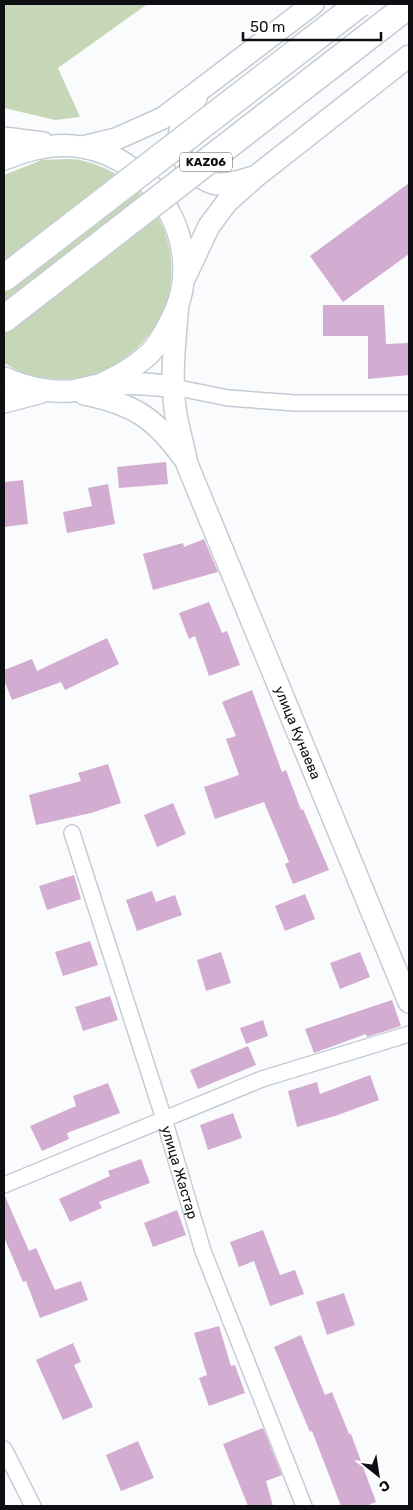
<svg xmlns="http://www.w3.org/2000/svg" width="413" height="1510" font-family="Rubik,sans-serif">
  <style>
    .green { fill: #c5d7b7 }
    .building { fill: #d3acd1 }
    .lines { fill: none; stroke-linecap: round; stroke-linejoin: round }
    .street-casing { stroke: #c5ccd5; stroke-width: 18 }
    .secondary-casing { stroke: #c5ccd5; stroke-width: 24 }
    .street { stroke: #fff; stroke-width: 15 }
    .secondary { stroke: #fff; stroke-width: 21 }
    .highway-bridge-casing { stroke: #c5ccd5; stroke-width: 29; stroke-linecap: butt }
    .highway-bridge { stroke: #fff; stroke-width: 26 }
    .labels { text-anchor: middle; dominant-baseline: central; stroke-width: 4; stroke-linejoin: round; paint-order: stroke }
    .shield { fill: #fff; stroke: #565759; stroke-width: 1 }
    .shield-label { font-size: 12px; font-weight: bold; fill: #0d0f12 }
    .street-label { font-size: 14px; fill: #0d0f12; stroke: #fff }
  </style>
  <rect width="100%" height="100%" fill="#fafbfd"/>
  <!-- green -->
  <g class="green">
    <path d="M4,4h140l2,1 -88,63 22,49 -25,3 -51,-12z"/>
    <path d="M42,160c12,0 27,-2 38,0 56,12 96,61 91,119 -1,6 -1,13 -2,18 -17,52 -68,90 -123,81 -7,-1 -15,-1 -22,-4 -7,-3 -14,-8 -20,-11v-188z"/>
  </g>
  <!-- building -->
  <g class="building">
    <path d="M409,183v71l-66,48 -33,-46z"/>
    <path d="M323,305h61l2,39 23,-1v32l-41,4v-43h-45z"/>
    <path d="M166,462l2,22 -49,4 -2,-21z"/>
    <path d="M23,480l5,44 -24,3v-45z"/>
    <path d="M108,484l7,40 -48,9 -4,-21 29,-6 -4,-18z"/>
    <path d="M204,539l14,33 -65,18 -10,-36 40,-11 1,4z"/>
    <path d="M209,602l13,31 5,-2 13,34 -31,11 -14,-40 -6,3 -10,-26z"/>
    <path d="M107,638l12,26 -54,26 -4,-8 -49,18 -8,-20v-10l28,-11 5,12z"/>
    <path d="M252,690l30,82 4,-2 15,40 2,-1 26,61 -36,14 -8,-20 4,-2 -25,-60 -49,17 -11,-32 35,-12 -13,-36 10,-3 -14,-34z"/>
    <path d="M108,764l13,39 -30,10 -55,12 -7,-30 52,-14 -3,-8z"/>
    <path d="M173,803l13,31 -29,13 -13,-32z"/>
    <path d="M74,875l7,24 -34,11 -8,-24z"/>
    <path d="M152,891l4,11 19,-7 7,20 -45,16 -11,-31z"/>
    <path d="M305,894l10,25 -30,12 -10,-25z"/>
    <path d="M90,941l8,24 -35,11 -8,-24z"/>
    <path d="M221,952l10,31 -25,8 -9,-31z"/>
    <path d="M360,952l10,25 -30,12 -10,-26z"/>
    <path d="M110,996l8,24 -35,11 -8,-24z"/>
    <path d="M392,1000l9,26 -34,11 -1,-3 -52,19 -9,-24z"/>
    <path d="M263,1020l5,16 -22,8 -6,-16z"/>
    <path d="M248,1046l8,19 -58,24 -8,-19z"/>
    <path d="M370,1075l9,25 -44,16 -38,11 -9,-36 29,-9 3,12z"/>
    <path d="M108,1083l12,30 -53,20 2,6 -27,12 -12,-25 46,-20 -3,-10z"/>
    <path d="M233,1113l9,25 -34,12 -8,-25z"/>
    <path d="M141,1159l9,24 -51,19 3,6 -32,14 -11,-23 51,-23 -2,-5z"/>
    <path d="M4,1194l25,57 7,-3 19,42 26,-9 7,19 -48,18 -14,-37 -3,1 -19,-45z"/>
    <path d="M177,1210l9,25 -33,12 -9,-24z"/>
    <path d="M263,1230l17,45 15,-5 9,24 -34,12 -16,-45 -15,6 -9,-25z"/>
    <path d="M344,1293l11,32 -28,10 -11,-33z"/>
    <path d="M219,1326l12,40 4,-1 10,28 -36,13 -10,-28 8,-3 -13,-42z"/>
    <path d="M301,1335l24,60 7,-3 17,42h2l25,68 -10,4h-25l-29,-75 -2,1 -36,-85z"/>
    <path d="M73,1343l8,19 -7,3 19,42 -30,13 -27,-60z"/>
    <path d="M263,1428l19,47 -16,6 7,25h-25l-25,-62z"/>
    <path d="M138,1441l16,37 -33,13 -15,-36z"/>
  </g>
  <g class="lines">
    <!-- street casing -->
    <g class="street-casing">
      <g id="street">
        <path d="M174,387l54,11 67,5h114"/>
        <path id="s1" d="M72,833l92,286 39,132 101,255"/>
        <path d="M4,1185l258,-106 147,-45"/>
        <path d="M4,1449l29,57"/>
      </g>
    </g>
    <!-- secondary casing -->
    <g class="secondary-casing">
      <g id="secondary">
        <path d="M196,98c-15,26 -29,48 -3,72 6,6 12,11 20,13 12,4 29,-3 41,-6"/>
        <path d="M4,138l39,5"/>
        <path d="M83,147l33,-8 47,-21 150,-114"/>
        <path d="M4,159c24,-10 51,-17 78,-12 73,12 123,96 93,165 -7,15 -15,31 -26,42 -15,14 -31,22 -49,31"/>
        <path d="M186,275l23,-49 18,-24 28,-25 154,-121"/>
        <path id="s2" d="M178,304c-3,36 -8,74 -2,111 3,16 8,33 11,49l222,538"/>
        <path d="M4,378c21,9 43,15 67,13 10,-1 20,-5 30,-6 24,-3 49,-1 73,2"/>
        <path d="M84,394c49,10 70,23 99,63"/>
        <path d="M4,402l38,-10"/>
      </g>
    </g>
    <!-- street -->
    <use href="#street" class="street"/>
    <!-- secondary -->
    <use href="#secondary" class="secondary"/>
    <!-- highway-bridge casing -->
    <g class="highway-bridge-casing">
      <g id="highway-bridge">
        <path d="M4,278l355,-274"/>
        <path d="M4,319l405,-314"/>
      </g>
    </g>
    <!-- highway-bridge -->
    <use href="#highway-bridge" class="highway-bridge"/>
  </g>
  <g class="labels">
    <!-- shield labels -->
    <rect class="shield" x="180" y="152.5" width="52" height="19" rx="4"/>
    <g class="shield-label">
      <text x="206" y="162">KАZ06</text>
    </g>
    <!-- street labels -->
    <g class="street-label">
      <text stroke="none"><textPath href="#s2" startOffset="452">улица Кунаева</textPath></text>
      <text stroke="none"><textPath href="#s1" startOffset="356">улица Жастар</textPath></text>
    </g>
  </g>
  <!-- border -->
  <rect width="413" height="1510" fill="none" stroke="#0d0f12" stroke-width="10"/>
  <!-- north arrow -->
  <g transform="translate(378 1475) rotate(150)" stroke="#ffffff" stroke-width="4" paint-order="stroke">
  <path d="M0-4L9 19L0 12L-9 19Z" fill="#0d0f12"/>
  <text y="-8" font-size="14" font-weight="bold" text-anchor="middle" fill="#0d0f12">С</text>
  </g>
  <!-- scale -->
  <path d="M243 32v8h138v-8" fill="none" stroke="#0d0f12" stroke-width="2.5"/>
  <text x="250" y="32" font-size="15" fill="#0d0f12" stroke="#ffffff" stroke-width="4" paint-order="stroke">50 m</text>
</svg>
